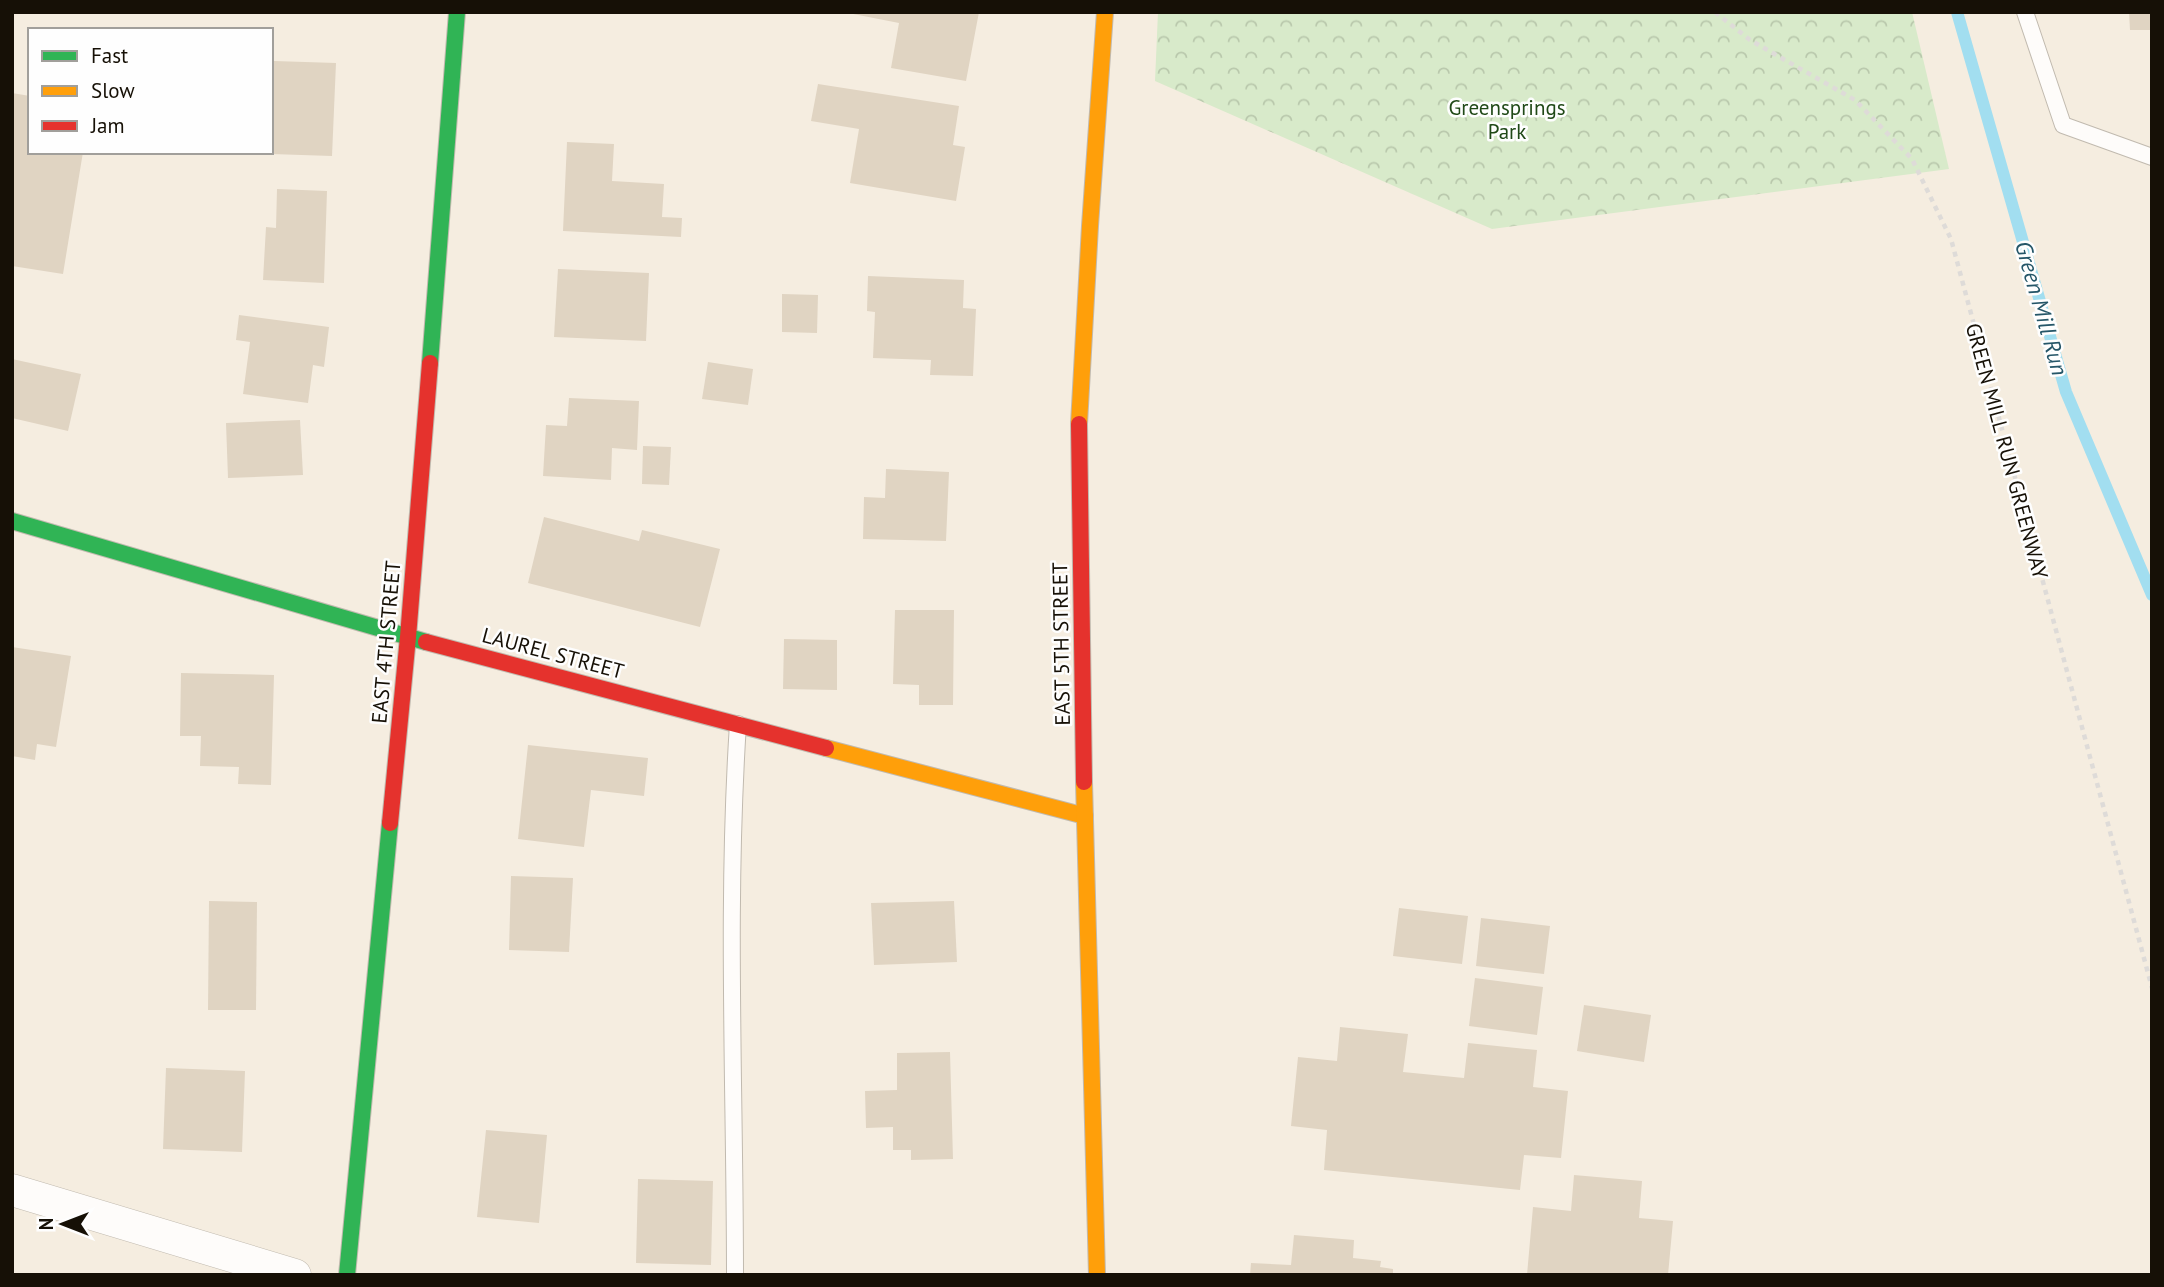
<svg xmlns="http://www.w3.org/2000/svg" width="2164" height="1287" font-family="'PT Sans',sans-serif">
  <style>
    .park { fill: url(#park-crowns) }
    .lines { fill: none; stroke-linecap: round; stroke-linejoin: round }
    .stream { stroke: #a2def0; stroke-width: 12 }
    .building { fill: #e0d4c2 }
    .lane-casing { stroke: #c1baaf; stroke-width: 18 }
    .street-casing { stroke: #c1baaf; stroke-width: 33 }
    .fast-casing { stroke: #c1baaf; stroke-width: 18 }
    .slow-casing { stroke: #c1baaf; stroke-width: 18 }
    .jam-casing { stroke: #c1baaf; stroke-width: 18 }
    .path { stroke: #dedbd8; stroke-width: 4.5; stroke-dasharray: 5 5; stroke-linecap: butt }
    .lane { stroke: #fefcfa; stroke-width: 16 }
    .street { stroke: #fefcfa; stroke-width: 32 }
    .fast { stroke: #30b455; stroke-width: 16 }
    .slow { stroke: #ff9f0a; stroke-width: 16 }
    .jam { stroke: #e5322d; stroke-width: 16 }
    .labels { text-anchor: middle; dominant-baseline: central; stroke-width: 5; stroke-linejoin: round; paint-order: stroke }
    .park-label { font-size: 21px; fill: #204917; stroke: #fefefe }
    .street-label { font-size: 21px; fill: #161006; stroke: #fefefe }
    .water-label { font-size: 23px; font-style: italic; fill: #255668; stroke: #fefefe }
  </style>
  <defs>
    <pattern id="park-crowns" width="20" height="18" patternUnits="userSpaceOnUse" patternTransform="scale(1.75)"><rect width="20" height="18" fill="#d8eaca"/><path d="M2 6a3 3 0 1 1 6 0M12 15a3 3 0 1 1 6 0" fill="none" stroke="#b9c8ac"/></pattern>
  </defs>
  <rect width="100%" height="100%" fill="#f5ede0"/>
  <!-- park -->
  <path class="park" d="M1158,12h754l37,157 -457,60 -337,-148z"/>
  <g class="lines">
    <!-- stream -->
    <path class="stream" d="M1957,12l109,380 86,203"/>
  </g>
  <!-- building -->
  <g class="building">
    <path d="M843,12h136l-13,69 -75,-13 8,-45z"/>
    <path d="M2129,12h23v18h-22z"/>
    <path d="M274,61l62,2 -4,93 -61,-2z"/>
    <path d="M818,84l141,22 -6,39 12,2 -9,54 -106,-18 9,-54 -48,-8z"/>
    <path d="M12,93l18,3v56h53l-20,122 -51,-8z"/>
    <path d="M567,142l47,2 -2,37 52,3 -2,33 20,1 -1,19 -118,-6z"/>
    <path d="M277,189l50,2 -3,92 -61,-3 3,-53 10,1z"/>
    <path d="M558,269l91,4 -3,68 -92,-4z"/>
    <path d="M868,276l96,4 -1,28 13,1 -3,67 -43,-1 1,-15 -58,-2 2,-46 -8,-1z"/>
    <path d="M782,294l36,1 -1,38 -35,-1z"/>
    <path d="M239,315l90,12 -5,40 -11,-2 -5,38 -65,-9 7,-52 -14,-2z"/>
    <path d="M12,359l69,15 -13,57 -56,-13z"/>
    <path d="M708,362l45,7 -5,36 -46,-6z"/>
    <path d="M569,398l70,3 -2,49 -25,-2 -1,32 -68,-4 3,-51 21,1z"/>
    <path d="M300,420l3,55 -75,3 -2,-55z"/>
    <path d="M643,446l28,1 -2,38 -27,-1z"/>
    <path d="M886,469l63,3 -3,69 -83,-2 1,-42 21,1z"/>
    <path d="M544,517l95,24 3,-11 78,19 -20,78 -172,-44z"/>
    <path d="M895,610h59l-1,95h-34v-20l-26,-1z"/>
    <path d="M784,639l53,1v50l-54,-1z"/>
    <path d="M12,647l59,9 -15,91 -19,-3 -2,16 -23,-4z"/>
    <path d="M181,673l93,2 -3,110 -33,-1 1,-17 -39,-1 1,-30h-21z"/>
    <path d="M528,745l120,13 -4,38 -53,-6 -7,57 -66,-8z"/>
    <path d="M511,876l62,2 -4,74 -60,-2z"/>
    <path d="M209,901l48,1 -1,108h-48z"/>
    <path d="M954,901l3,61 -83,3 -3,-62z"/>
    <path d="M1399,908l69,8 -6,48 -69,-8z"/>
    <path d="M1481,918l69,8 -6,48 -68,-8z"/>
    <path d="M1475,978l68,9 -6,48 -68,-9z"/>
    <path d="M1584,1005l67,10 -7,47 -67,-11z"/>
    <path d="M1340,1027l68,7 -5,38 61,6 4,-35 69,7 -4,37 35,4 -7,67 -37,-3 -4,35 -196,-20 3,-40 -36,-4 7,-69 39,4z"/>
    <path d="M950,1052l3,107 -42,1v-10h-18v-23l-27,1 -1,-37 32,-1v-37z"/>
    <path d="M166,1068l79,3 -3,81 -79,-3z"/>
    <path d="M486,1130l61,5 -8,88 -62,-6z"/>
    <path d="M1574,1175l68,6 -3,37 34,3 -5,54h-141l6,-68 38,4z"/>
    <path d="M638,1179l75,2 -2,84 -75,-2z"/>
    <path d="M1294,1235l60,5 -1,18 28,3 -1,6 13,2v6h-143l1,-12 40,2z"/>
  </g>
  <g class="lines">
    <!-- lane casing -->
    <g class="lane-casing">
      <g id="lane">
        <path d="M2025,12l38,113 89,32"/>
        <path d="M735,1275c0,-184 -9,-368 3,-551"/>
      </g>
    </g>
    <!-- street casing -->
    <g class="street-casing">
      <path id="street" d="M12,1190l283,85"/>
    </g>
    <!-- fast casing -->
    <g class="fast-casing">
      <g id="fast">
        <path d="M430,363l27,-351"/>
        <path d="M12,521l414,121"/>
        <path d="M347,1275l43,-452"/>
      </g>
    </g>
    <!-- slow casing -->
    <g class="slow-casing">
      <g id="slow">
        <path d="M1079,424l11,-198 15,-214"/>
        <path d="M826,748l259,68"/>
        <path d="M1084,782l13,493"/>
      </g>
    </g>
    <!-- jam casing -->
    <g class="jam-casing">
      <g id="jam">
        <path d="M1079,424l5,358"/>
        <path d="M426,642l400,106"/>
        <path d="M390,823l18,-186 22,-274"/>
      </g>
    </g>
    <!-- path -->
    <path class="path" d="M1715,12l35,28 105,60 57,59 39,80 201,749"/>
    <!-- lane -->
    <use href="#lane" class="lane"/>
    <!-- street -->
    <use href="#street" class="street"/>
    <!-- fast -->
    <use href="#fast" class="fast"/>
    <!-- slow -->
    <use href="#slow" class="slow"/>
    <!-- jam -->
    <use href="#jam" class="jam"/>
  </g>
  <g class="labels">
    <!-- park labels -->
    <g class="park-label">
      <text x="1507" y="107">Greensprings<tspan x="1507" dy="24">Park</tspan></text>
    </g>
    <!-- street labels -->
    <g class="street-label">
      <text transform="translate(2007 451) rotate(75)">GREEN MILL RUN GREENWAY</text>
      <text transform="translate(386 642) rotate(-85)">EAST 4TH STREET</text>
      <text transform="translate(1061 644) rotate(-91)">EAST 5TH STREET</text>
      <text transform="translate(553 653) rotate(15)">LAUREL STREET</text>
    </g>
    <!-- water labels -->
    <g class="water-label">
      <text transform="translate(2042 308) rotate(74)">Green Mill Run</text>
    </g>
  </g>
  <!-- border -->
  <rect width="2164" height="1287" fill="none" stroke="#161006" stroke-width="28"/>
  <!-- legend -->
  <rect x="28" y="28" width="245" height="126" fill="#fefefe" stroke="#a19f9b" stroke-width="2"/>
  <rect x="42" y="51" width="35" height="10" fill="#30b455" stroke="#a19f9b" stroke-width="2"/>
  <text x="91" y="63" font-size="21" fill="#161006">Fast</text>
  <rect x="42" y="86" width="35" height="10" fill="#ff9f0a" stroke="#a19f9b" stroke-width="2"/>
  <text x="91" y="98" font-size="21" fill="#161006">Slow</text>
  <rect x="42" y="121" width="35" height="10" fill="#e5322d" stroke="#a19f9b" stroke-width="2"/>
  <text x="91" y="133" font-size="21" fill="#161006">Jam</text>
  <!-- north arrow -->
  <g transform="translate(63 1224) rotate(270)" stroke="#fefefe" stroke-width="5" paint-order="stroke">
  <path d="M0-5L12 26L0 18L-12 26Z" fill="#161006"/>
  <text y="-10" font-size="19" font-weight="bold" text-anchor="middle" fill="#161006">N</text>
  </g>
</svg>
